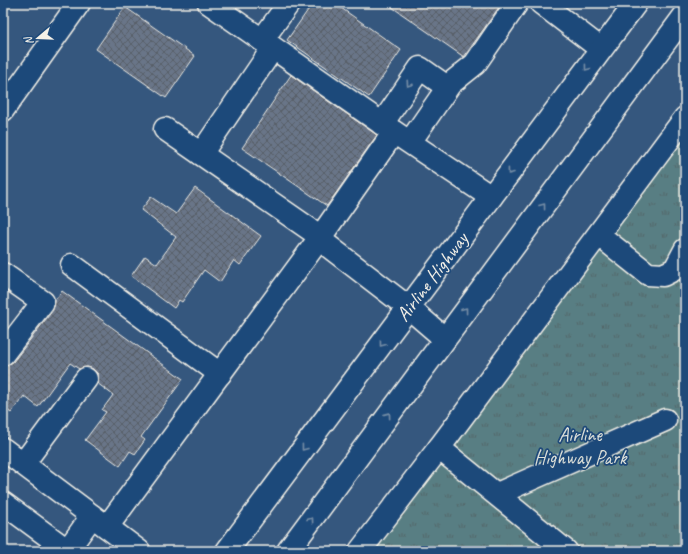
<svg xmlns="http://www.w3.org/2000/svg" width="688" height="554" font-family="Caveat,sans-serif">
  <style>
    .park { fill: url(#park-tufts); stroke: #a6b8b6 }
    .building { fill: url(#building-cross-hatch); stroke: #f4f1e8 }
    .lines { fill: none; stroke-linecap: round; stroke-linejoin: round }
    .minor-casing { stroke: #f4f1e8; stroke-width: 25 }
    .highway-casing { stroke: #f4f1e8; stroke-width: 25 }
    .minor { stroke: #1f4a7a; stroke-width: 22 }
    .highway { stroke: #1f4a7a; stroke-width: 22 }
    .oneway { stroke: #748da6 }
    .labels { text-anchor: middle; dominant-baseline: central; stroke-width: 3.5; stroke-linejoin: round; paint-order: stroke }
    .street-label { font-size: 20px; fill: #f4f1e8; stroke: #1f4a7a }
    .park-label { font-size: 20px; fill: #dde0d9; stroke: #1f4a7a }
  </style>
  <defs>
    <pattern id="park-tufts" width="24" height="20" patternUnits="userSpaceOnUse"><rect width="24" height="20" fill="#597e83"/><path d="M3 7l-1-3M5 7V3M7 7l1-3M15 17l-1-3M17 17v-4M19 17l1-3" fill="none" stroke="#526668"/></pattern>
    <pattern id="building-cross-hatch" width="8" height="8" patternUnits="userSpaceOnUse"><rect width="8" height="8" fill="#697488"/><path d="M0 0l8 8M0 8l8-8" fill="none" stroke="#595e67"/></pattern>
  </defs>
  <rect width="100%" height="100%" fill="#35577e"/>
  <filter id="ink" filterUnits="userSpaceOnUse"><feTurbulence type="fractalNoise" baseFrequency=".025" numOctaves="2"/><feDisplacementMap in="SourceGraphic" scale="8" xChannelSelector="R" yChannelSelector="G"/><feConvolveMatrix kernelMatrix="1 2 1 2 8 2 1 2 1" color-interpolation-filters="sRGB"/></filter>
  <g filter="url(#ink)">
    <!-- park -->
    <path class="park" d="M685,126v425h-316z"/>
    <!-- building -->
    <g class="building">
      <path d="M313,3h21l67,47 -32,47 -82,-57z"/>
      <path d="M386,3h116l-38,54z"/>
      <path d="M125,7l70,49 -29,42 -70,-49z"/>
      <path d="M291,75l86,60 -50,71 -85,-58z"/>
      <path d="M195,188l66,48 -21,29 -6,-5 -14,22 -16,-12 -22,32 -3,-2 -5,8 -43,-32 14,-20 12,8 19,-27 -35,-27 10,-13 25,17z"/>
      <path d="M62,291l121,88 -42,58 4,3 -10,14 -5,-3 -10,15 -35,-26 21,-28 -4,-2 11,-15 -16,-12 1,-9 -5,-5 -6,-2 -8,2 -9,-6 -32,44 -14,-11 -13,17 -8,-6v-39l10,-6 40,-52 2,-10z"/>
    </g>
    <g class="lines">
      <!-- minor casing -->
      <g class="minor-casing">
        <g id="minor">
          <path d="M209,3l185,129"/>
          <path d="M541,3l60,46"/>
          <path d="M262,40l27,-37"/>
          <path d="M3,110l76,-107"/>
          <path d="M382,124l38,-56 27,19"/>
          <path d="M165,129l156,108"/>
          <path d="M410,142l40,-58 25,-20 42,-61"/>
          <path d="M201,154l72,-106"/>
          <path d="M599,235l49,39 15,1 12,-6 10,-19"/>
          <path d="M319,239l90,69"/>
          <path d="M72,265l148,109"/>
          <path d="M3,274l40,28 -40,52"/>
          <path d="M439,448l246,-330"/>
          <path d="M3,449l136,102"/>
          <path d="M23,464l63,-85"/>
          <path d="M497,494l168,-74"/>
          <path d="M3,503l64,47"/>
          <path d="M107,527l212,-288 75,-107 97,65"/>
          <path d="M67,551l25,-35"/>
          <path d="M360,551l79,-103 127,103"/>
        </g>
      </g>
      <!-- highway casing -->
      <g class="highway-casing">
        <g id="highway">
          <path d="M409,308l35,30"/>
          <path d="M227,551l409,-548"/>
          <path d="M288,551l397,-536"/>
        </g>
      </g>
      <!-- minor -->
      <use href="#minor" class="minor"/>
      <!-- highway -->
      <use href="#highway" class="highway"/>
    </g>
    <!-- one-way arrows -->
    <defs><path id="oneway-chevron" d="M-2-3.5L2.5 0L-2 3.5" fill="none" stroke-width="1.6" stroke-linecap="round" stroke-linejoin="round"/></defs>
    <g class="oneway">
      <use href="#oneway-chevron" transform="translate(587 68) rotate(127)"/>
      <use href="#oneway-chevron" transform="translate(409 84) rotate(124)"/>
      <use href="#oneway-chevron" transform="translate(510 172) rotate(127)"/>
      <use href="#oneway-chevron" transform="translate(543 206) rotate(-53)"/>
      <use href="#oneway-chevron" transform="translate(465 310) rotate(-53)"/>
      <use href="#oneway-chevron" transform="translate(382 344) rotate(127)"/>
      <use href="#oneway-chevron" transform="translate(388 415) rotate(-54)"/>
      <use href="#oneway-chevron" transform="translate(304 448) rotate(127)"/>
      <use href="#oneway-chevron" transform="translate(311 520) rotate(-54)"/>
    </g>
  </g>
  <g class="labels">
    <!-- street labels -->
    <g class="street-label">
      <text transform="translate(432 277) rotate(-53)">Airline Highway</text>
    </g>
    <!-- park labels -->
    <g class="park-label">
      <text x="580" y="434">Airline<tspan x="580" dy="23">Highway Park</tspan></text>
    </g>
  </g>
  <!-- margin -->
  <rect width="688" height="554" fill="none" stroke="#1f4a7a" stroke-width="16"/>
  <rect x="8" y="8" width="672" height="538" fill="none" stroke="#f4f1e8" stroke-width="1.5" filter="url(#ink)"/>
  <!-- north arrow -->
  <g transform="translate(38 38) rotate(251)" stroke="#1f4a7a" stroke-width="3" paint-order="stroke">
  <path d="M0-3L7 15L0 10L-7 15Z" fill="#f4f1e8"/>
  <text y="-6" font-size="11" font-weight="bold" text-anchor="middle" fill="#f4f1e8">N</text>
  </g>
</svg>
